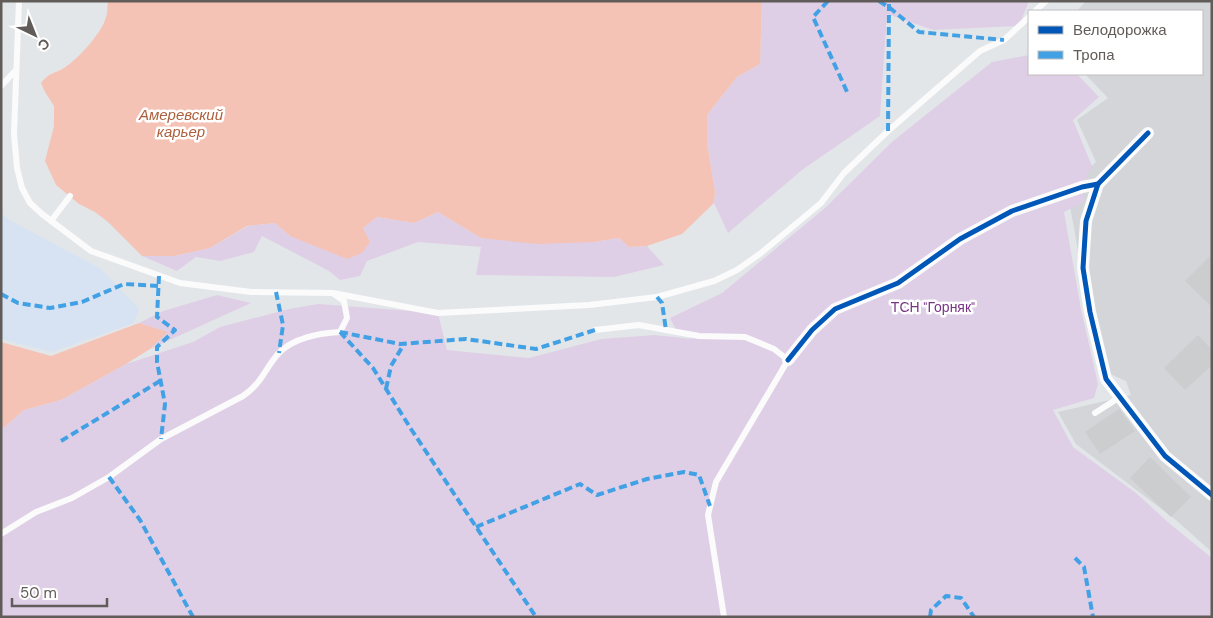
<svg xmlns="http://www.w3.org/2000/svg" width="1213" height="618" font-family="'DM Sans',sans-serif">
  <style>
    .industrial { fill: #d3d5d9 }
    .green { fill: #dfcfe6 }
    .sand { fill: #d7e3f2 }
    .water { fill: #f5c3b5 }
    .building { fill: #cbcdcf }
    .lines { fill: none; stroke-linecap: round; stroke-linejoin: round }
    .service { stroke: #fbfbfc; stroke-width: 6 }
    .minor { stroke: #fbfbfc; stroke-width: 12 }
    .quiet { stroke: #42a1e5; stroke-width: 4; stroke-dasharray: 8 4; stroke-linecap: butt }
    .cycleway-casing { stroke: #fff; stroke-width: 8 }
    .cycleway { stroke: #0057b8; stroke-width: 5 }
    .labels { text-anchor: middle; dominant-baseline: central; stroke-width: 5; stroke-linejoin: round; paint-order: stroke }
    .park-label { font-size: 14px; fill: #773683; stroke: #fff }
    .water-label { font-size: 15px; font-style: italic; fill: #ae603e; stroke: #fff }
  </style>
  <rect width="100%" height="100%" fill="#e3e6e9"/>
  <!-- industrial -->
  <path class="industrial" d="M1086,1h126v551l-36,-32 -100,-76 -18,-32 73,-17 -5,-14 -27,-12 -32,-180 29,-27 -19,-42 31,-22 -23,-24h117v-63h-125z"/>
  <!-- green -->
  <g class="green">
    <path d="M762,1h267l-10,25 -86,4 -46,-16 -7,102 -78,54 -74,63 -14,-30 1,-11 -8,-49v-28l30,-38 23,-13z"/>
    <path d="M1029,55v19h48l22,23 -26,23 19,46 -10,21 2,15 -20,10 17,97 17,75 -4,14 -41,12 20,37 63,46 34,31 42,34v59h-1211v-187l23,-20 37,-10 65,-36 67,-22 27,-15 69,-18 29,-5 120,9 9,37 82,8 72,-19 53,-4 39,4 -17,-9 -6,-12 52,-25 103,-85 68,-67 99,-79z"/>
    <path d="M438,212l43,26 113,4 25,-4 10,9 18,-1 17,19 -50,12 -138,-2 5,-28 -63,-5 -51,19 -7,15 -20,4 -11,-9 -67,-35 -8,16 -34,9 -24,-4 -19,14 -35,-15h32l36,-8 38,-22 27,-3 15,13 73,-8 14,-11 37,6z"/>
    <path d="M217,295l34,8 -101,46 17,-17 -28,-9 24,-12z"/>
  </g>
  <!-- sand -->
  <path class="sand" d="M1,214l16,10 84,45 38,40 -5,14 -82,29 -51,-13z"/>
  <!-- water -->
  <g class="water">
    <path d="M108,1h654l-2,63 -23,13 -30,38v28l8,49 -1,11 -32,31 -35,12 -18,1 -10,-9 -25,4 -57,2 -56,-6 -43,-26 -24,11 -37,-6 -14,11 7,14 -8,11 -15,6 -57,-23 -15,-13 -28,3 -37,22 -36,8h-32l-34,-34 -13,-10 -16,-8 -23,-19 -11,-24 9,-35v-20l-9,-14 -4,-9c9,-11 13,-9 23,-15 14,-9 38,-35 42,-51 2,-5 1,-11 2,-16z"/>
    <path d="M139,323l29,9 -18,17 -24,15 -65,36 -37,10 -23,20v-88l50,14z"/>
  </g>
  <!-- building -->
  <g class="building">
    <path d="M1212,254v53l-27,-26z"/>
    <path d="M1198,335l14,15v15l-27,25 -21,-22z"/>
    <path d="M1119,409l16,22 -35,23 -15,-22z"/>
    <path d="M1150,457l41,40 -20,20 -41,-39z"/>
  </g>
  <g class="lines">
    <!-- service -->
    <g class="service">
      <path d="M19,1l-5,133 3,34 5,20 8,15 12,11 49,37 89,32 71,9 82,1 105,20 151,-8 68,-8 57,-16 23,-11 24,-17 60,-50 23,-30 44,-42 92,-80 24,-11 25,-23"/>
      <path d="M1035,11l11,-10"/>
      <path d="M1,86l15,-16"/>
      <path d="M51,221l19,-25"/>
      <path d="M595,330l44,-5 60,11 46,1 29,12 14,11 -72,122 -8,33 16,102"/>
      <path d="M1095,413l25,-16"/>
      <path d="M1,534l35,-22 36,-14 37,-21 52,-38 82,-43c19,-13 21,-26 35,-42 14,-16 42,-21 62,-22l7,-14 -3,-17 -10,-7"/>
    </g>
    <!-- minor -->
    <g class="minor">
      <path d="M1148,133l-50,51 -12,37 -3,47 7,44 16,67 59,77 47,39"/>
      <path d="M788,360l24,-30 23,-21 63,-26 62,-44 52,-28 70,-24 16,-3"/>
    </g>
    <!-- quiet -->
    <g class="quiet">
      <path d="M828,1l-15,16 35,77"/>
      <path d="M879,1l11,7 29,24 85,8"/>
      <path d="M888,131l1,-127"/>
      <path d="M159,276l-2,41 18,13 -18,17v15l8,42 -4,35"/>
      <path d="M276,292l7,33 -4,28"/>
      <path d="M1,294l17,9 32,5 32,-6 42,-18 34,2"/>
      <path d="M657,297l5,6 4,27"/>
      <path d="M340,332l33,36 38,61 125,188"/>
      <path d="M340,332l60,12 66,-5 70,10 59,-19"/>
      <path d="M386,389l5,-23 13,-22"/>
      <path d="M61,441l99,-60"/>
      <path d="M109,477l31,43 53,97"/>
      <path d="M476,527l104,-43 17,11 50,-16 37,-7 15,3 11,31"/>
      <path d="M1075,558l9,9 9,50"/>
      <path d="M930,617l1,-7 15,-14 15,2 13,19"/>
    </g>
    <!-- cycleway casing -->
    <g class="cycleway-casing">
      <g id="cycleway">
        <path d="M1148,133l-50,51 -12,37 -3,47 7,44 16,67 59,77 47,39"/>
        <path d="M788,360l24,-30 23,-21 63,-26 62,-44 52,-28 70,-24 16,-3"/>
      </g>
    </g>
    <!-- cycleway -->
    <use href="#cycleway" class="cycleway"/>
  </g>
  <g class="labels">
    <!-- park labels -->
    <g class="park-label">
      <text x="933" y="307">ТСН "Горняк"</text>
    </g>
    <!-- water labels -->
    <g class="water-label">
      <text x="181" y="115">Амеревский<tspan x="181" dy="17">карьер</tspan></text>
    </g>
  </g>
  <!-- border -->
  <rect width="1213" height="618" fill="none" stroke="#615c59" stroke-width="5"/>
  <!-- legend -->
  <rect x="1028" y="10" width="175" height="65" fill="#ffffff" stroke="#c0bebd"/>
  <rect x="1038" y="26" width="25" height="8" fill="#0057b8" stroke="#c0bebd"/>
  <text x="1073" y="35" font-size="15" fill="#615c59">Велодорожка</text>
  <rect x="1038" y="51" width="25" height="8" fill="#42a1e5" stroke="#c0bebd"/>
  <text x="1073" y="60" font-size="15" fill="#615c59">Тропа</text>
  <!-- north arrow -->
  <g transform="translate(35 35) rotate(137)" stroke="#ffffff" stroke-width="4" paint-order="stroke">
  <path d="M0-4L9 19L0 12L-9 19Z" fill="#615c59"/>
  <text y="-8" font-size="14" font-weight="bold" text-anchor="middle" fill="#615c59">С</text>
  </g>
  <!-- scale -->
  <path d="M12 598v8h95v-8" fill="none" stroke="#615c59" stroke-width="2.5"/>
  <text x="20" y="598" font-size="15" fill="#615c59" stroke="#ffffff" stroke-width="4" paint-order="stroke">50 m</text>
</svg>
